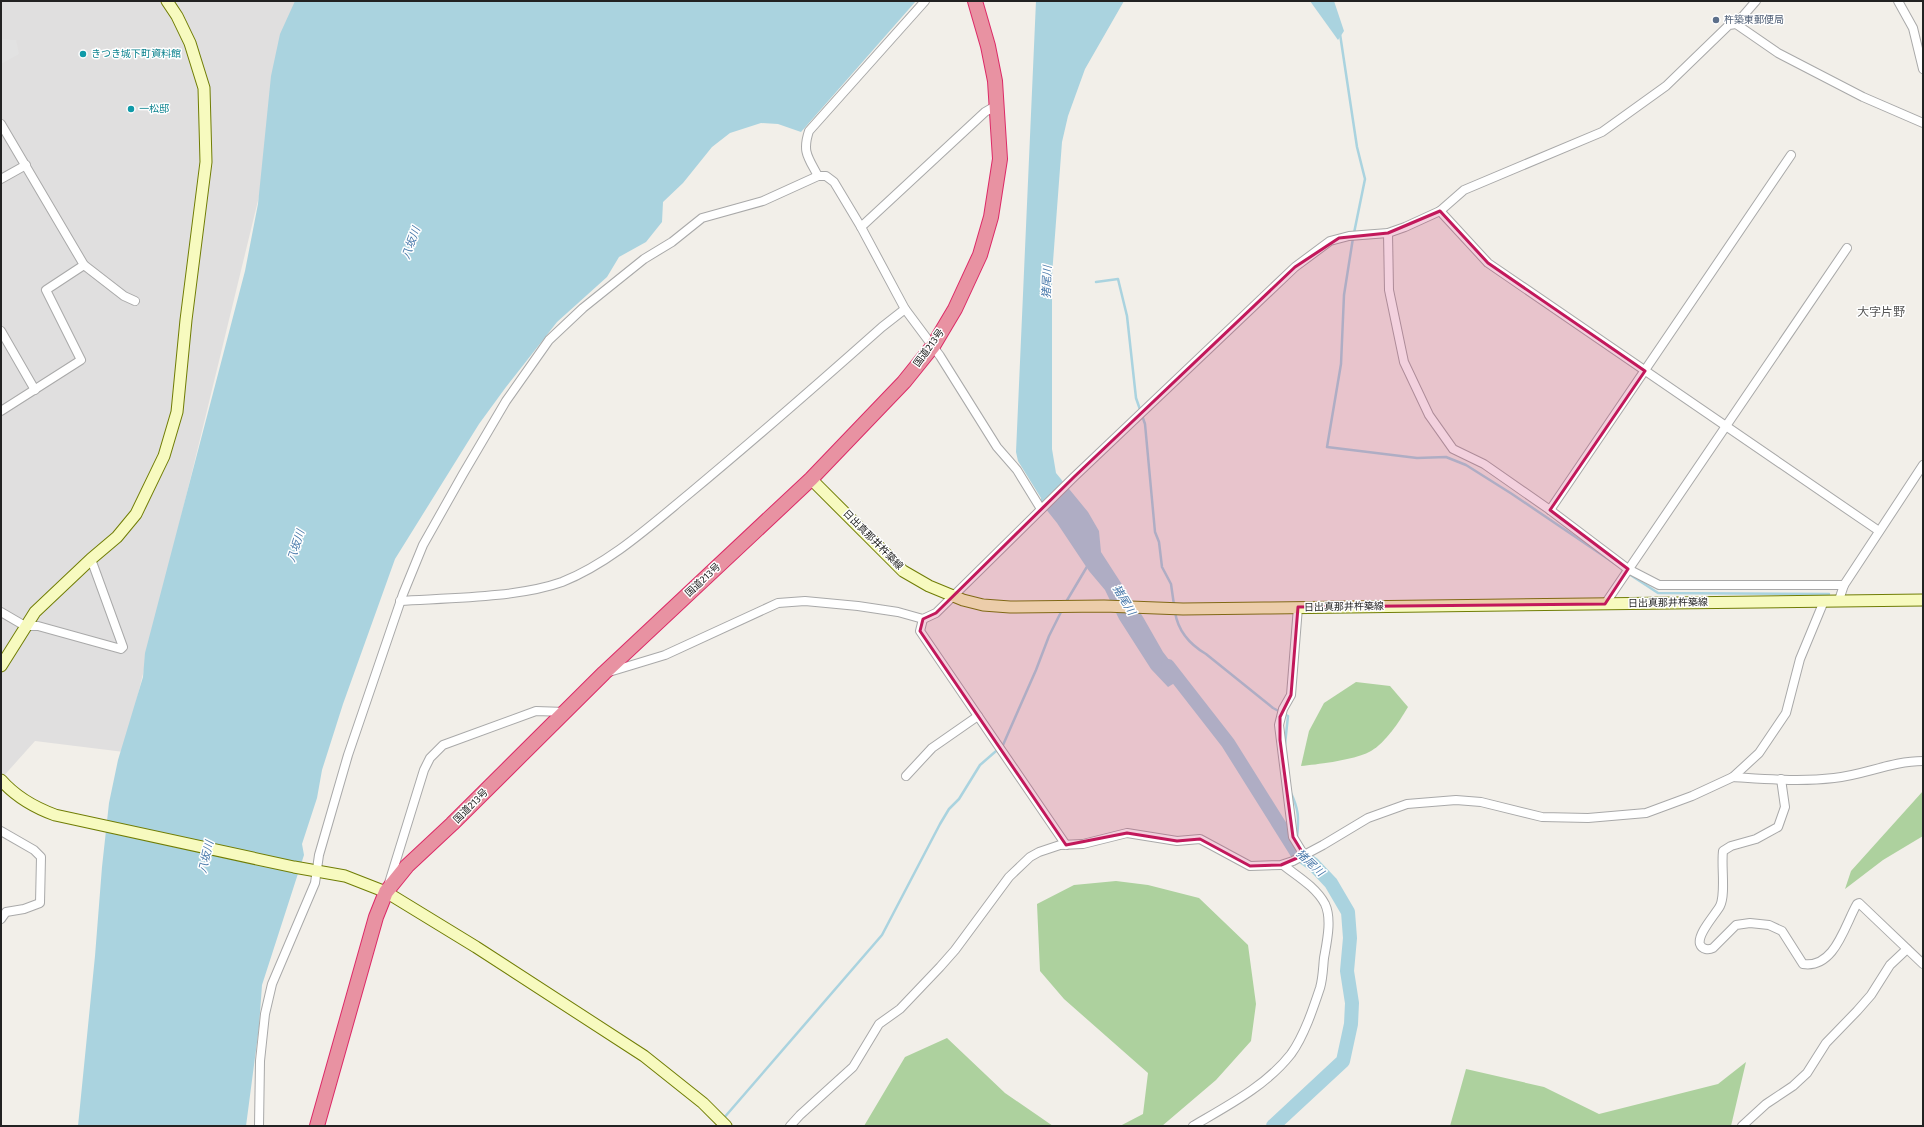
<svg xmlns="http://www.w3.org/2000/svg" width="1924" height="1127" font-family="'Fira Sans','Noto Sans JP',sans-serif">
  <style>
    .residential { fill: #e0dfdf }
    .forest { fill: #add19e }
    .parking { fill: #e2e2e2 }
    .water { fill: #aad3df }
    .lines { fill: none; stroke-linecap: round; stroke-linejoin: round }
    .stream { stroke: #aad3df; stroke-width: 2.5 }
    .river { stroke: #aad3df; stroke-width: 14 }
    .street-casing { stroke: #a9a9a9; stroke-width: 10 }
    .secondary-casing { stroke: #707d05; stroke-width: 13 }
    .highway-casing { stroke: #dc2a67; stroke-width: 16 }
    .street { stroke: #fff; stroke-width: 8 }
    .secondary { stroke: #f7fabf; stroke-width: 11 }
    .highway { stroke: #e892a2; stroke-width: 14 }
    .marked { fill: #c2185b; fill-opacity: 0.2; stroke: #c2185b; stroke-width: 3; stroke-linejoin: round }
    .service-dot { fill: #5c6f8a; stroke: #fff; stroke-width: 1.5 }
    .culture-dot { fill: #0f9aa8; stroke: #fff; stroke-width: 1.5 }
    .labels { text-anchor: middle; dominant-baseline: central; stroke-width: 3; stroke-linejoin: round; paint-order: stroke }
    .service-label { font-size: 10px; fill: #4e5e75; stroke: #fff; text-anchor: start }
    .culture-label { font-size: 10px; fill: #0d838f; stroke: #fff; text-anchor: start }
    .street-label { font-size: 10px; fill: #222; stroke: #fff }
    .water-label { font-size: 11px; font-style: italic; fill: #4a7aab; stroke: #fff }
    .quarter-label { font-size: 12px; fill: #555; stroke: #fff }
  </style>
  <rect width="100%" height="100%" fill="#f2efe9"/>
  <!-- residential -->
  <path class="residential" d="M1,1h312l-16,39 -173,712 -89,-11 -34,38z"/>
  <!-- forest -->
  <g class="forest">
    <path d="M1356,682l34,4 18,21c-9,15 -22,35 -37,44 -16,9 -51,13 -70,15l8,-35 15,-28z"/>
    <path d="M1923,791v45l-40,24 -38,29 6,-18z"/>
    <path d="M1116,881l32,4 51,13 49,47 8,59 -5,37 -35,39 -54,46h-42l23,-12 5,-41 -84,-74 -24,-28 -3,-67 37,-19z"/>
    <path d="M947,1038l58,55 48,33h-189l41,-69z"/>
    <path d="M1746,1062l-15,64h-281l16,-57 78,18 55,27 119,-30z"/>
  </g>
  <!-- parking -->
  <path class="parking" d="M1,39l15,1 3,14 -18,10z"/>
  <!-- water -->
  <g class="water">
    <path d="M295,1h621l-115,131 -23,-8 -17,-1 -31,10 -18,14 -29,36 -20,19 -1,20 -16,20 -27,15 -12,20 -50,45 -51,65 -27,37 -84,135 -52,145 -21,66 -5,28 -15,46 2,11 -42,130 -3,42 -13,99h-168l17,-170 7,-89 7,-64 9,-43 25,-83 2,-24 100,-382 13,-67 13,-128 9,-42z"/>
    <path d="M1036,1h88l-39,68 -17,47 -6,26 -10,133v174l4,24 32,39 11,19 2,21 42,65 20,35 20,26 -15,9 -17,-18 -32,-50 -14,-29 -16,-19 -32,-48 -16,-20v-5l-23,-37 -2,-9z"/>
    <path d="M1310,1h24l10,30 -6,9z"/>
  </g>
  <g class="lines">
    <!-- stream -->
    <g class="stream">
      <path d="M1340,34l17,113 8,32 -11,54"/>
      <path d="M1353,238l-9,57 -3,69 -14,83 90,11 29,-1 20,8 46,29 105,71"/>
      <path d="M1096,282l22,-3 9,37 9,82 9,26 10,108 4,10 3,25 9,17 3,21"/>
      <path d="M1629,574l29,19 171,1"/>
      <path d="M1066,602l22,-37"/>
      <path d="M1175,612c3,19 14,32 31,42l67,54 15,8 -3,28"/>
      <path d="M1290,791c9,18 9,27 7,47"/>
      <path d="M723,1119l159,-184 58,-111 9,-15 10,-10 21,-34 23,-20 33,-75 13,-34 13,-26"/>
    </g>
    <!-- river -->
    <path class="river" d="M1168,666l60,77 69,110 16,11 18,19 17,29 2,26 -3,33 5,32 -1,21 -8,37 -70,65"/>
    <!-- street casing -->
    <g class="street-casing">
      <g id="street">
        <path d="M1898,1l15,27 10,41"/>
        <path d="M1736,24l20,-23"/>
        <path d="M1,124l83,141 40,31 11,5"/>
        <path d="M818,176c-10,-19 -16,-24 -9,-45l116,-130"/>
        <path d="M1,179l25,-14"/>
        <path d="M1440,211l48,52 391,268"/>
        <path d="M861,227l124,-115 12,-7"/>
        <path d="M1388,233l1,57 15,72 25,53 24,34 31,15 66,46 78,59 31,16h185"/>
        <path d="M1,331l34,59"/>
        <path d="M1,411l80,-51 -35,-70 38,-25"/>
        <path d="M1550,510l241,-355"/>
        <path d="M1839,600l5,-15 79,-120"/>
        <path d="M400,601c48,-3 117,-3 162,-19 48,-19 89,-57 128,-89 65,-54 129,-110 192,-166l23,-18"/>
        <path d="M1605,604l242,-356"/>
        <path d="M1298,607l-7,88 -8,14 -4,16 14,112 11,18"/>
        <path d="M1,612l24,14h13l83,23 2,-2 -32,-88"/>
        <path d="M923,619l-3,12 146,214"/>
        <path d="M609,672l56,-17 113,-52 27,-2 53,5 40,6 25,7 13,-6 138,-136 221,-210 35,-26 19,-5 39,-3 17,-6 35,-16 24,-21 138,-58 64,-46 63,-61 7,-1 42,29 85,44 60,26"/>
        <path d="M906,776l26,-28 46,-32"/>
        <path d="M1733,777c33,2 67,5 101,1 30,-3 58,-17 89,-17"/>
        <path d="M1781,779l4,28 -7,20 -22,12 -25,7 -8,5c-2,15 3,43 -3,55 -5,9 -23,28 -20,38 2,6 9,6 13,4l23,-23 14,-2 19,2 13,6 21,33c32,5 42,-40 54,-60l2,-1 64,61"/>
        <path d="M1,831l33,19 7,7 -1,46 -16,6 -18,3 -5,7"/>
        <path d="M389,883l35,-113 6,-12 13,-13 93,-34 29,1"/>
        <path d="M259,1126l1,-65 5,-47 7,-30 43,-101 4,-28 29,-100 55,-161 20,-49 40,-71 43,-73 43,-61 34,-32 61,-49 28,-17 30,-24 61,-17 55,-25h8l8,6 27,45 44,82 35,47 57,91 20,23 24,39"/>
        <path d="M790,1126l10,-11 53,-48 26,-43 21,-15 40,-42 15,-17 54,-73 21,-20 9,-5 21,-7 23,-1 44,-11 50,8 23,-2 50,27 31,-1 12,-4 30,-16 45,-27 39,-14 49,-4 25,2 61,15 46,1 58,-5 46,-17 41,-19 26,-24 27,-40 14,-54 24,-58"/>
        <path d="M1193,1126c34,-20 73,-40 98,-72 13,-18 22,-45 29,-66 3,-10 3,-21 4,-30 3,-17 8,-39 1,-54 -9,-17 -28,-28 -42,-39"/>
        <path d="M1742,1126l24,-22 27,-18 14,-13 19,-30 31,-32 14,-16 19,-30 17,-16"/>
      </g>
    </g>
    <!-- secondary casing -->
    <g class="secondary-casing">
      <g id="secondary">
        <path d="M811,479l92,92 26,15 34,14 20,5 27,2 94,-1 79,3 81,-1 659,-8"/>
        <path d="M1,666l34,-54 56,-53 26,-22 19,-23 28,-58 13,-44 9,-92 20,-158 -2,-74 -14,-45 -13,-27 -10,-15"/>
        <path d="M1,780c15,17 32,27 54,35l239,52 51,9 41,16 90,55 168,109 59,47 23,23"/>
      </g>
    </g>
    <!-- highway casing -->
    <g class="highway-casing">
      <path id="highway" d="M317,1126l59,-209 10,-25 21,-26 45,-42 152,-151 207,-194 93,-97 29,-36 22,-37 25,-54 11,-38 9,-58 -5,-78 -7,-35 -13,-45"/>
    </g>
    <!-- street -->
    <use href="#street" class="street"/>
    <!-- secondary -->
    <use href="#secondary" class="secondary"/>
    <!-- highway -->
    <use href="#highway" class="highway"/>
  </g>
  <!-- marked area -->
  <path class="marked" d="M1440,211l48,52 157,108 -95,139 78,59 -23,35 -307,3 -7,88 -11,22v23l13,97 11,18 -23,10 -31,1 -50,-27 -23,2 -50,-8 -61,12 -146,-214 3,-12 13,-6 138,-136 221,-210 44,-29 49,-5z"/>
  <!-- markers -->
  <circle class="service-dot" cx="1716" cy="20" r="4"/>
  <g class="culture-dot">
    <circle cx="83" cy="54" r="4"/>
    <circle cx="131" cy="109" r="4"/>
  </g>
  <g class="labels">
    <!-- service labels -->
    <g class="service-label">
      <text x="1724" y="20">杵築東郵便局</text>
    </g>
    <!-- culture labels -->
    <g class="culture-label">
      <text x="91" y="54">きつき城下町資料館</text>
      <text x="139" y="109">一松邸</text>
    </g>
    <!-- street labels -->
    <g class="street-label">
      <text transform="translate(929 348) rotate(-54)">国道213号</text>
      <text transform="translate(873 540) rotate(45)">日出真那井杵築線</text>
      <text transform="translate(703 580) rotate(-43)">国道213号</text>
      <text transform="translate(1668 603) rotate(-1)">日出真那井杵築線</text>
      <text transform="translate(1344 607) rotate(-1)">日出真那井杵築線</text>
      <text transform="translate(471 806) rotate(-45)">国道213号</text>
    </g>
    <!-- water labels -->
    <g class="water-label">
      <text transform="translate(411 243) rotate(-70)">八坂川</text>
      <text transform="translate(1047 282) rotate(-88)">猪尾川</text>
      <text transform="translate(296 546) rotate(-72)">八坂川</text>
      <text transform="translate(1124 600) rotate(59)">猪尾川</text>
      <text transform="translate(206 857) rotate(-77)">八坂川</text>
      <text transform="translate(1310 863) rotate(43)">猪尾川</text>
    </g>
    <!-- quarter labels -->
    <g class="quarter-label">
      <text x="1881" y="312">大字片野</text>
    </g>
  </g>
  <!-- border -->
  <rect width="1924" height="1127" fill="none" stroke="#222222" stroke-width="4"/>
</svg>
